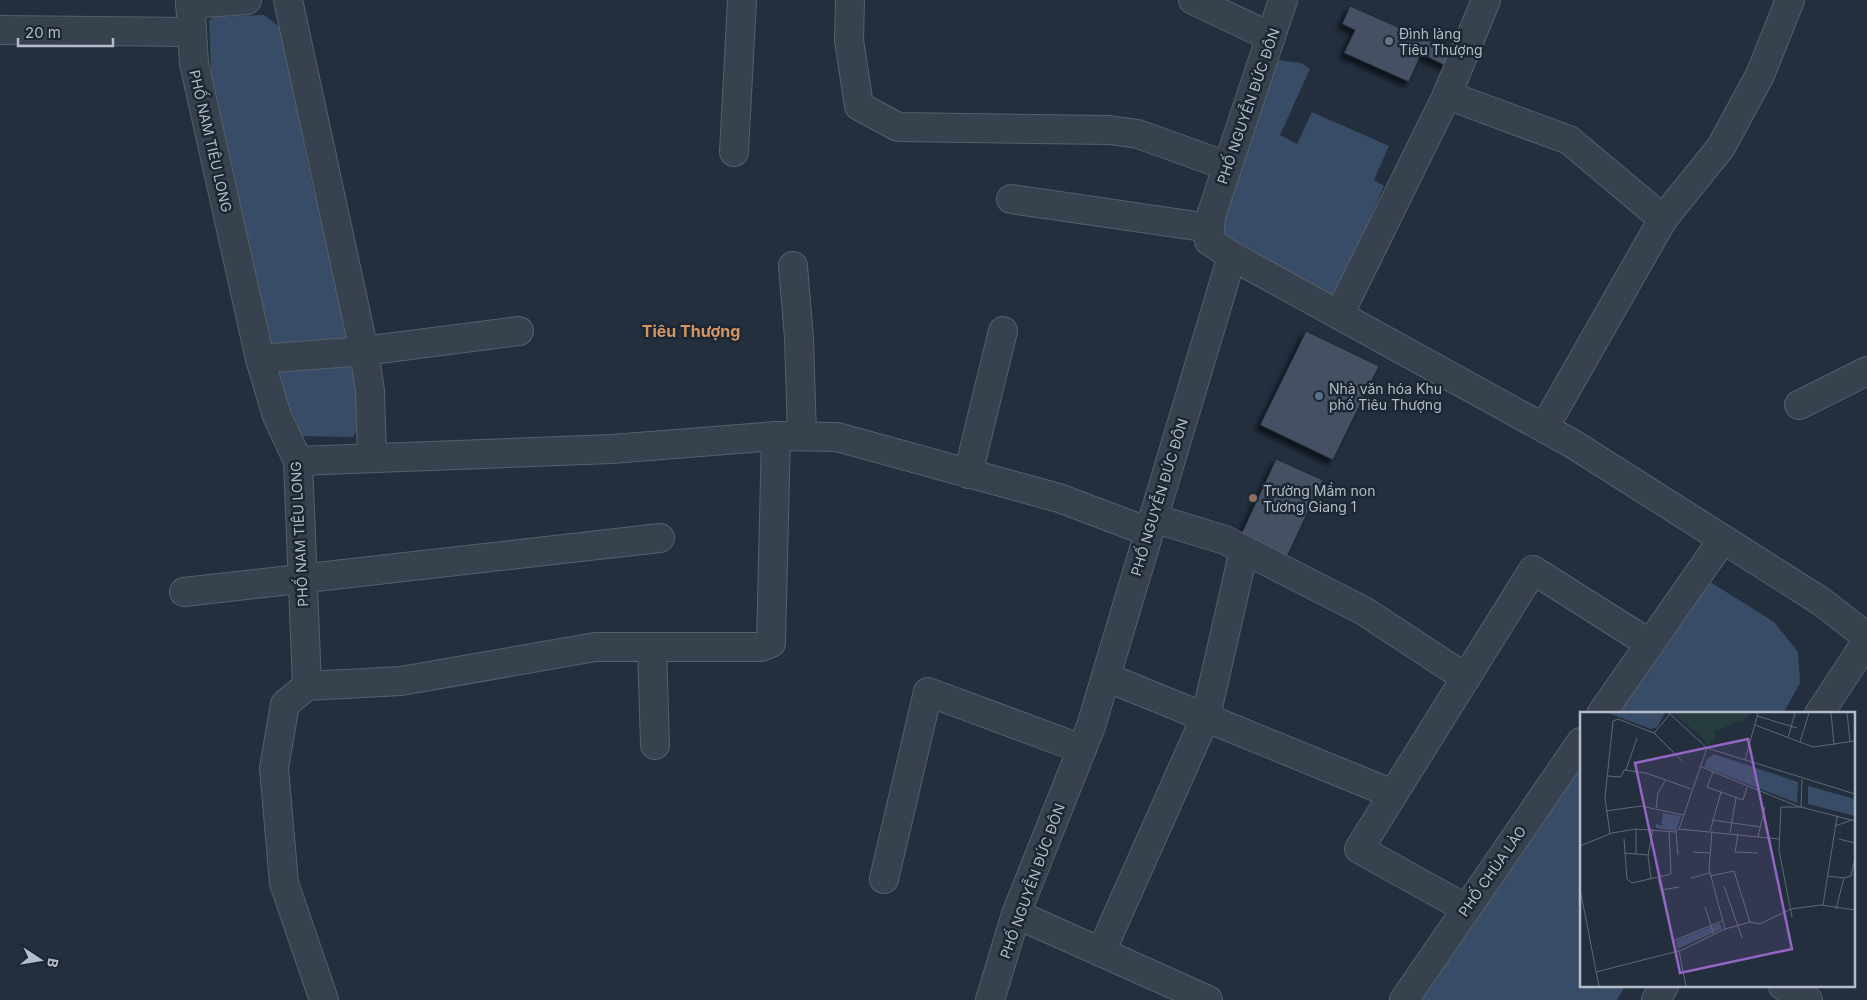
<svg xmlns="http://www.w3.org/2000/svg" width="1867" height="1000" font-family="Inter,sans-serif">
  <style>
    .water { fill: #394c67 }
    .building { fill: #455162; stroke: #1f2835; filter: url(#shadow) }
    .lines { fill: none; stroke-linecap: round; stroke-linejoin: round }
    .minor-casing { stroke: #565f6c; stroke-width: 30 }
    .tertiary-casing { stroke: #565f6c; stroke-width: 30 }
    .minor { stroke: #38414e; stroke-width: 28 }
    .tertiary { stroke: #38414e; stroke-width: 28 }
    .worship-dot { fill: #6b7280; stroke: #1d2633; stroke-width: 2 }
    .service-dot { fill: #5c6f8a; stroke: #1d2633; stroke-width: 2 }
    .education-dot { fill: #8d6e63; stroke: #1d2633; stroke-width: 2 }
    .labels { text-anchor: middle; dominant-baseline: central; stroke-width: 5; stroke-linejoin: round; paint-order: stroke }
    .poi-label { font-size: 14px; fill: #b4bcc9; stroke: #1d2633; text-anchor: start }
    .street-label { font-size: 14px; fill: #b4bcc9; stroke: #1d2633 }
    .quarter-label { font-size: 16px; font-weight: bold; fill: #d59563; stroke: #1d2633 }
    .inset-road { fill: none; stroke: #5e6776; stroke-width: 1 }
    .view { fill: #9266c3; fill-opacity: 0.15; stroke: #9266c3; stroke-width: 2.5 }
    .inset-edge { fill: none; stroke: #b4bcc9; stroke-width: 2.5 }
  </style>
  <defs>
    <filter id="shadow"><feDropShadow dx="-4.5" dy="4.5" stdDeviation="2.5" flood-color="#0009"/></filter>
  </defs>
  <rect width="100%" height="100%" fill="#242f3e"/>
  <!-- water -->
  <g class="water">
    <path d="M264,15l16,12 32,156 41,159 9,79 -9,16 -57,-1 -18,-58 -66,-282 -3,-75 5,-4z"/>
    <path d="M1279,60l22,3 9,6 -30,66 17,9 15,-32 77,34 -15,34 10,6 -46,107 -11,2 -79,-41 2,-6 -29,-12 3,-27 47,-135z"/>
    <path d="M1707,580l67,42 24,30 2,31 -17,31h-166z"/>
    <path d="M1581,765v221h44l-8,14h-198z"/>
  </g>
  <!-- building -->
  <g class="building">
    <path d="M1350,6l107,47 -7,15 -29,-14 -12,28 -65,-29 11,-23 -13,-6z"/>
    <path d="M1306,331l73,35 -46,94 -73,-35z"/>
    <path d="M1276,459l47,21 -38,81 -46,-22z"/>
  </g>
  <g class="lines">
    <!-- minor casing -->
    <g class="minor-casing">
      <g id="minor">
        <path d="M190,0l4,63 66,296 17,57 21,45 9,225 -22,18 -11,64 10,115 40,117"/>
        <path d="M288,0l76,351 6,40 2,67"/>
        <path d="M850,0l-1,40 10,66 39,21 211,3 29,4 89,32"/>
        <path d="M1193,0l78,37"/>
        <path d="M190,4l57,-4"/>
        <path d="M0,30l191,2"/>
        <path d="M1447,95l122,45 94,79"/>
        <path d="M734,152l8,-152"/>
        <path d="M1011,199l199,29"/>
        <path d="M1232,256l341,188 249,158 45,35"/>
        <path d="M793,266l6,72 3,98"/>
        <path d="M1339,315l108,-220 39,-95"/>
        <path d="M260,359l104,-8 155,-20"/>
        <path d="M1799,405l68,-34"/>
        <path d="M1544,428l119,-209 58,-72 39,-72 30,-75"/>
        <path d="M298,461l314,-12 164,-13 61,1 222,61 90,34"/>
        <path d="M968,474l35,-143"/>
        <path d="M1153,518l72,22 139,71 102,67"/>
        <path d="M184,592l476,-54"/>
        <path d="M652,647l3,98"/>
        <path d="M1106,677l287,117"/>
        <path d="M307,686l94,-5 194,-34h166l10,-4 5,-207"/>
        <path d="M1601,714l122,-175"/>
        <path d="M884,879l44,-187 154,57"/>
        <path d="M1465,908l-106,-59 174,-279 117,74"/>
        <path d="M1016,914l192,86"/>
        <path d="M1101,952l105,-236 38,-166"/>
        <path d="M990,1000l26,-86 75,-188 141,-470 -23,-15 2,-25 72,-216"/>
        <path d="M1404,1000l177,-258"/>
      </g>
    </g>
    <!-- tertiary casing -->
    <g class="tertiary-casing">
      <g id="tertiary">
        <path d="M1819,714l48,-73"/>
        <path d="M1783,986l25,14"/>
        <path d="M1656,1000l8,-14"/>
      </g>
    </g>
    <!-- minor -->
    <use href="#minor" class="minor"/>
    <!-- tertiary -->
    <use href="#tertiary" class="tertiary"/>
  </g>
  <!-- markers -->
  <circle class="worship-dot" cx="1389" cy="41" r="5"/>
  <circle class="service-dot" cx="1319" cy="396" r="5"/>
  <circle class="education-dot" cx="1253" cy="498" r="5"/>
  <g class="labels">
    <!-- poi labels -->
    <g class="poi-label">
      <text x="1399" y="33">Đình làng<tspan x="1399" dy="16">Tiêu Thượng</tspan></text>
      <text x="1329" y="388">Nhà văn hóa Khu<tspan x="1329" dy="16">phố Tiêu Thượng</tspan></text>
      <text x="1263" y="490">Trường Mầm non<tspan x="1263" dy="16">Tương Giang 1</tspan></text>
    </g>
    <!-- street labels -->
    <g class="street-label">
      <text transform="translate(1248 106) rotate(-71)">PHỐ NGUYỄN ĐỨC ĐÔN</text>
      <text transform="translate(211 141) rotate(77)">PHỐ NAM TIÊU LONG</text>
      <text transform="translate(1159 497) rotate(-73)">PHỐ NGUYỄN ĐỨC ĐÔN</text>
      <text transform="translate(299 534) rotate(-93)">PHỐ NAM TIÊU LONG</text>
      <text transform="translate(1492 871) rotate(-55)">PHỐ CHÙA LÀO</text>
      <text transform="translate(1032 881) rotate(-70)">PHỐ NGUYỄN ĐỨC ĐÔN</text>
    </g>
    <!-- quarter labels -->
    <g class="quarter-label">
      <text x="691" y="331">Tiêu Thượng</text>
    </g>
  </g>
  <!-- overview -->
  <g transform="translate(1580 712)">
    <rect width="275" height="275" fill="#242f3e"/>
    <path d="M93,1h77l-9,10 -2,-2 -25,11 2,5 -8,9 -5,-8z" fill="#263c3f"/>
    <path d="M28,1h57l-8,14 -6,2zM134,42l84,28 -1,21 -93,-36 3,-8zM228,74l47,13v17l-47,-12zM83,101l18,3 -5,15 -20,-3v-4l8,2 -3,-3zM140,211l2,6 -45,20 -1,-8z" fill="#394c67"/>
    <path class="inset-road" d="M89,1l38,35 148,46M251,1l3,32M267,1l3,29M177,4l40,12M175,13l58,22 42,-6M74,21l28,28M208,26l7,-25M220,30l9,-29M165,48l13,-47M119,54l98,40 58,15M46,58l11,-32M133,60l-6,15 36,13 4,-13M28,64l13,1 3,-7 22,3 45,16M76,96l2,-15 7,-12M26,99l35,-5 42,9M132,108l49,7M255,114l17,-6M56,117v25M99,117l28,-81M130,119l11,-39M132,119l-3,38 16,60M96,120l2,23M150,121l6,-35M30,122l-5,-36 8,-77 5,-2 36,14 16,-19M158,122l-3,18 23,1M178,125l7,-30M44,127l3,40 5,4 39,-9 -2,-43M259,127l16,4M0,134l32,-13 24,-4 39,3 4,-3 100,10M113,140l17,1M44,141l24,2M130,164l24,-5 16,51M247,164l17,2M78,166l18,74M111,166l19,-5M71,167l-3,-23 5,-27M144,174l18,52M0,177l19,97M81,178l18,-3M243,193l14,-88M125,195l9,28M256,197l8,-31 7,-2 4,-18M212,205l-13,-67 2,-43h20l1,-28M93,229l49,-20M99,239l7,35M16,260l86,-22 43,-21 25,-7 10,2 31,-15 30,-4 34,5"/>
    <path class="view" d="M168,27l44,210 -112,24 -45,-210z"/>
    <rect width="275" height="275" class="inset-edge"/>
  </g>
  <!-- north arrow -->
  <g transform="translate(40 960) rotate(102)" stroke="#1d2633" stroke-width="4" paint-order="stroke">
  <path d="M0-4L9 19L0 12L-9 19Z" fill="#b4bcc9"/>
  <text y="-8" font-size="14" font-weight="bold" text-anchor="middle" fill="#b4bcc9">B</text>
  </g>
  <!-- scale -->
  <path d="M18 38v8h95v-8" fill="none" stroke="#b4bcc9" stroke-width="2.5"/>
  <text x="25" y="38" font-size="15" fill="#b4bcc9" stroke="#1d2633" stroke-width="4" paint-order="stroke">20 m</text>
</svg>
